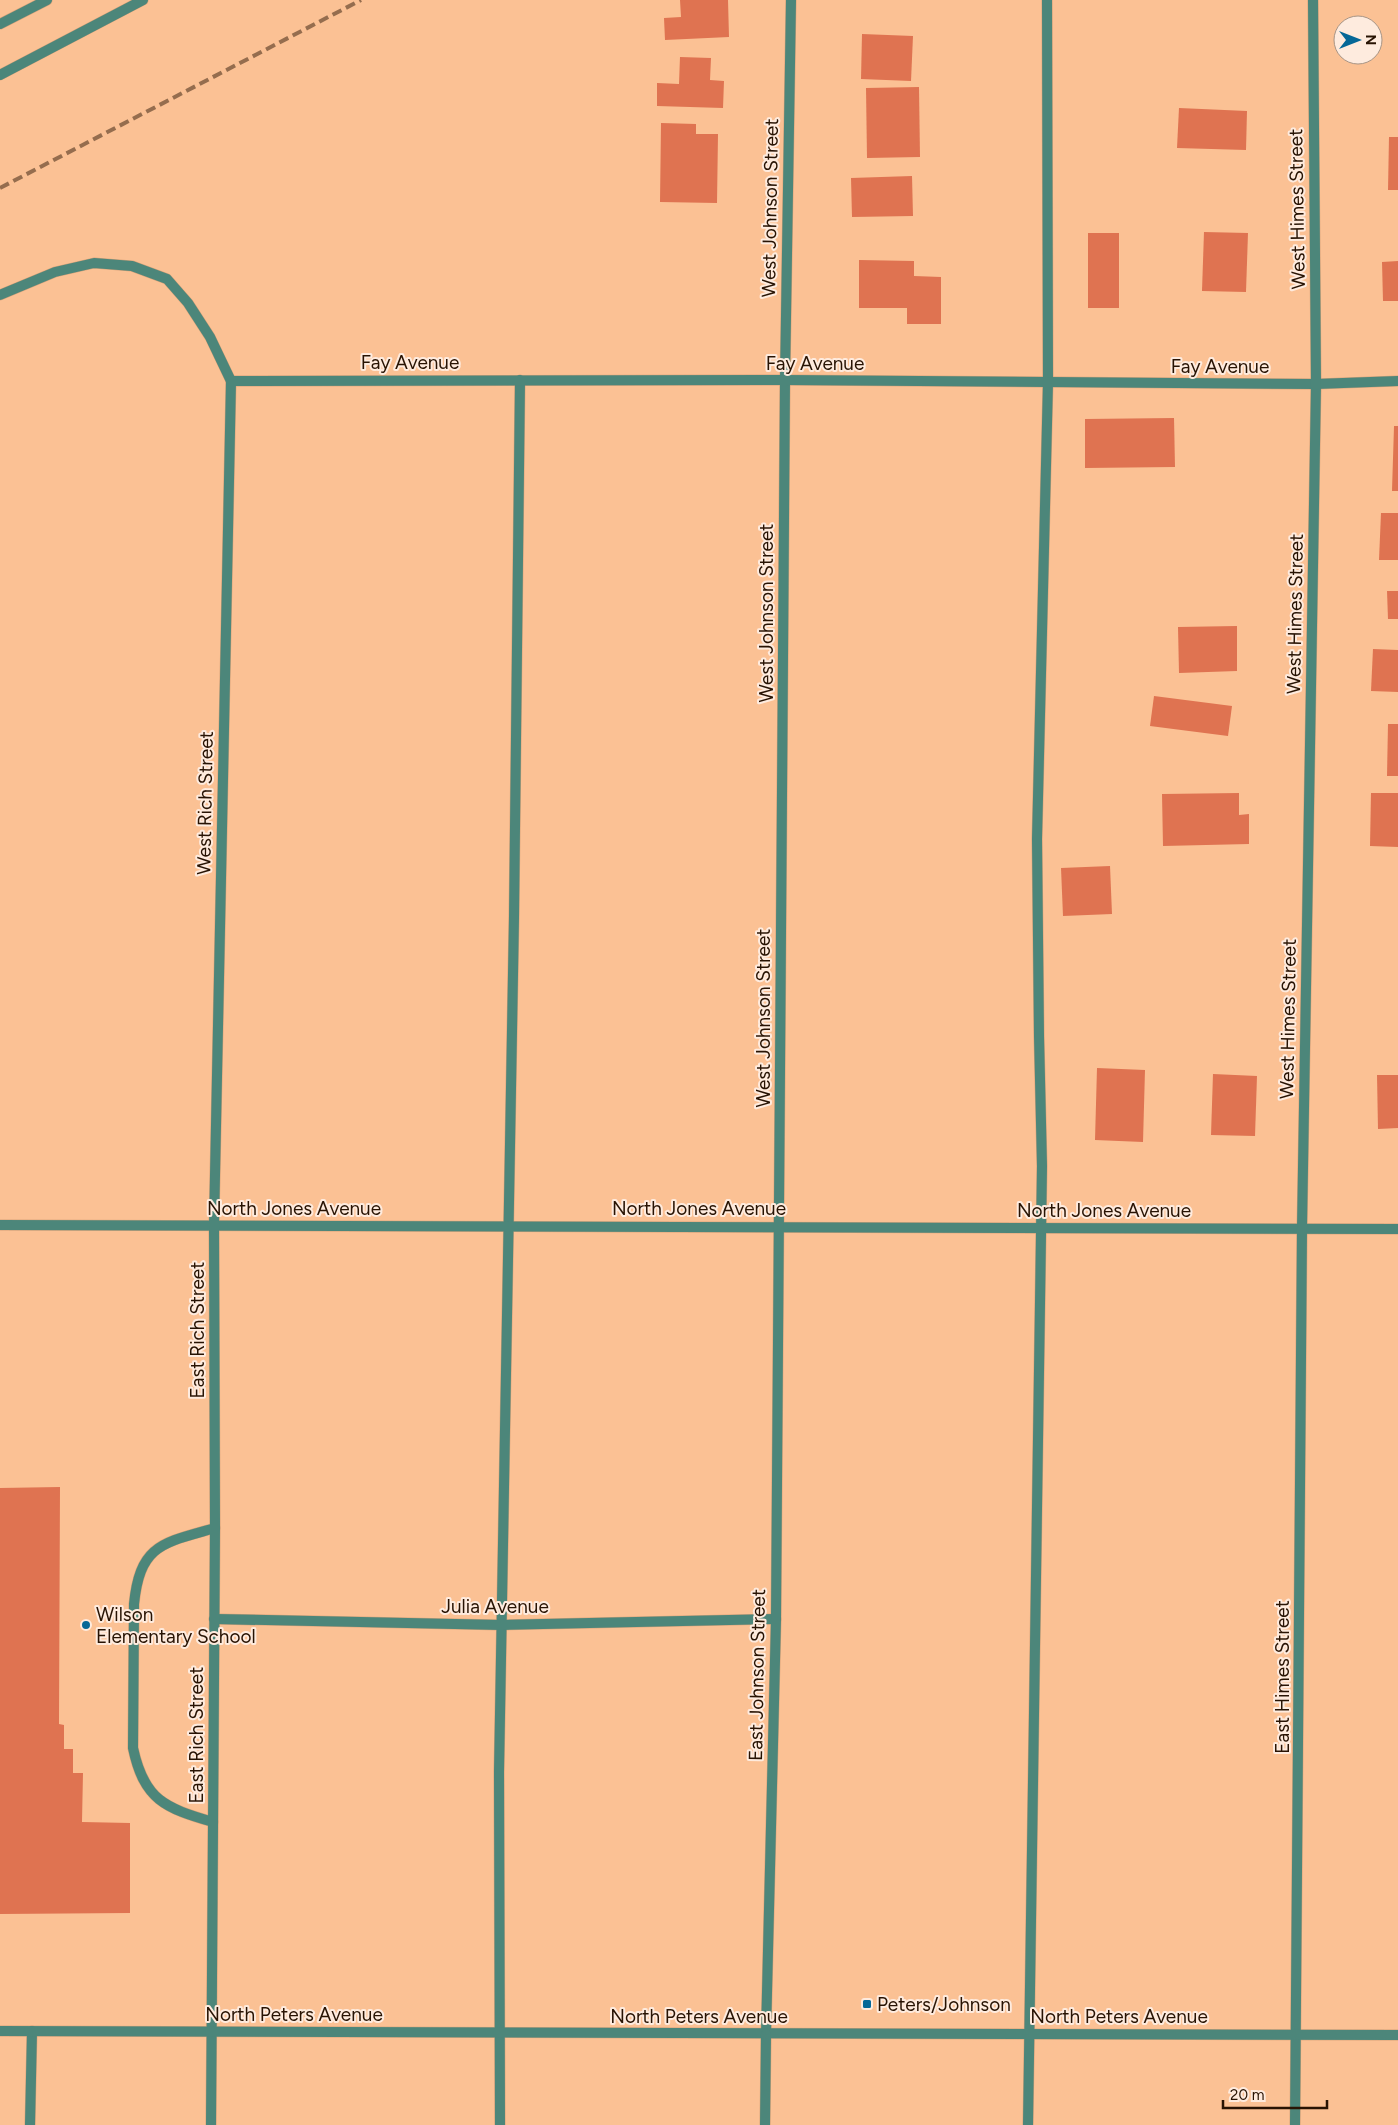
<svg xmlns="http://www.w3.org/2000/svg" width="1398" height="2125" font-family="Figtree,sans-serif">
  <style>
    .building { fill: #df7351 }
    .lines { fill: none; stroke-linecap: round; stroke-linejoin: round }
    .service-casing { stroke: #d5a27a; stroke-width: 11 }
    .minor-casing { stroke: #d5a27a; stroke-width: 11 }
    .tertiary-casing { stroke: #d5a27a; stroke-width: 11 }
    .service { stroke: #4c867a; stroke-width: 10 }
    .minor { stroke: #4c867a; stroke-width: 10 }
    .tertiary { stroke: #4c867a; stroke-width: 10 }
    .rail { stroke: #956d4e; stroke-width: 4; stroke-dasharray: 10 5; stroke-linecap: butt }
    .poi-dot { fill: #066897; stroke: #feebde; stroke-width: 2 }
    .labels { text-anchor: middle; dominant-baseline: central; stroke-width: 4; stroke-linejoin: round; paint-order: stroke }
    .street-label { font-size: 19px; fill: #281303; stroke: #feebde }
    .poi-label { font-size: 19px; fill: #281303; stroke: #feebde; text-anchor: start }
  </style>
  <rect width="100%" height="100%" fill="#fbc194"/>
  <!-- building -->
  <g class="building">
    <path d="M680,0h48l1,37 -64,3 -1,-22 17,-1z"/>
    <path d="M862,34l51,2 -2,45 -50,-2z"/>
    <path d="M680,57l31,1 -1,22 14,1 -1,27 -66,-2v-23l22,1z"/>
    <path d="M919,87l1,70 -53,1 -1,-70z"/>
    <path d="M1179,108l68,3 -1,39 -69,-2z"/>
    <path d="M661,123l35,1v10h22l-1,69 -57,-1z"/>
    <path d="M1389,137h9v53h-10z"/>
    <path d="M912,176l1,40 -61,1 -1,-39z"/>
    <path d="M1204,232l44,1 -2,59 -44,-1z"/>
    <rect x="1088" y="233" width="31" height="75"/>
    <path d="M859,260l55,1v15l27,1v47h-34v-16h-48z"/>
    <path d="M1398,261v40h-15l-1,-39z"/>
    <path d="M1174,418l1,49 -90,1v-49z"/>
    <path d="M1394,426h4v65h-6z"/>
    <path d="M1381,513h17v47h-19z"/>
    <path d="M1387,591h11v28h-10z"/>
    <path d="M1237,626v45l-58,2 -1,-46z"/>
    <path d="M1373,649l25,1v42l-27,-1z"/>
    <path d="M1154,696l78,10 -4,30 -78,-10z"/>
    <path d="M1388,724h10v52h-11z"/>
    <path d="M1239,793v22l10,-1v30l-86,2 -1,-52z"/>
    <path d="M1371,793h27v54l-28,-1z"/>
    <path d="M1110,866l2,48 -49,2 -2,-48z"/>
    <path d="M1097,1068l48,2 -2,72 -48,-2z"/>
    <path d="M1213,1074l44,2 -2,60 -44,-1z"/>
    <path d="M1377,1075h21v53l-20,1z"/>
    <path d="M60,1487l-1,237 5,1v24h9v24h10l-1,49 48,1v90l-130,1v-426z"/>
  </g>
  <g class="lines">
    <!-- service casing -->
    <g class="service-casing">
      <g id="service">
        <path d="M0,295l55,-23 39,-9 38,3 35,13 21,24 22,34 21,44"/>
        <path d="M213,1822c-48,-14 -69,-22 -80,-74l1,-144c6,-60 29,-61 81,-76"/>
        <path d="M30,2125l2,-94"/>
        <path d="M500,2125l-1,-353 15,-855 6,-537"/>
        <path d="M1028,2125l14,-959 -3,-130 -2,-197 11,-457 -1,-382"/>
      </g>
    </g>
    <!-- minor casing -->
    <g class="minor-casing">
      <g id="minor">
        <path d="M0,24l47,-24"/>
        <path d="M0,75l143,-75"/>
        <path d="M0,1225l1398,4"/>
        <path d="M214,1619l288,6 274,-6"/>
        <path d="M766,2034l10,-415 9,-1239 6,-380"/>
        <path d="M211,2125l4,-597 -1,-303 17,-844 554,-1 531,4 82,-3"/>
        <path d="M1295,2125l7,-897 14,-844 -3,-384"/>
      </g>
    </g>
    <!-- tertiary casing -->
    <g class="tertiary-casing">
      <g id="tertiary">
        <path d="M0,2031l1398,4"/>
        <path d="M765,2125l1,-91"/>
      </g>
    </g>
    <!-- service -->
    <use href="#service" class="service"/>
    <!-- minor -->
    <use href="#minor" class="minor"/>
    <!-- tertiary -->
    <use href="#tertiary" class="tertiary"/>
    <!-- rail -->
    <path class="rail" d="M0,188l361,-188"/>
  </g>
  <!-- markers -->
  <g class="poi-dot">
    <circle cx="86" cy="1625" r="5"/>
    <rect x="862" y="1999" width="10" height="10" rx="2.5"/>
  </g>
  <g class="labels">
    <!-- street labels -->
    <g class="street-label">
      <text transform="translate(770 208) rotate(-89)">West Johnson Street</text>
      <text transform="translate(1297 209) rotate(-91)">West Himes Street</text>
      <text x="410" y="362">Fay Avenue</text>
      <text x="815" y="363">Fay Avenue</text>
      <text x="1220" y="366">Fay Avenue</text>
      <text transform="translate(766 613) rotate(-90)">West Johnson Street</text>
      <text transform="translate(1295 614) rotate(-89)">West Himes Street</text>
      <text transform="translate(205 803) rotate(-89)">West Rich Street</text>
      <text transform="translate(763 1018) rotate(-90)">West Johnson Street</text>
      <text transform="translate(1288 1019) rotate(-89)">West Himes Street</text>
      <text x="294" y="1208">North Jones Avenue</text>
      <text x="699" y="1208">North Jones Avenue</text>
      <text x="1104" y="1210">North Jones Avenue</text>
      <text transform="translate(197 1330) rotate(-90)">East Rich Street</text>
      <text x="495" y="1606">Julia Avenue</text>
      <text transform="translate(757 1675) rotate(-89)">East Johnson Street</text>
      <text transform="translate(1282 1677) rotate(-90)">East Himes Street</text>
      <text transform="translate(196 1735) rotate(-90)">East Rich Street</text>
      <text x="294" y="2014">North Peters Avenue</text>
      <text x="699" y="2016">North Peters Avenue</text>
      <text x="1119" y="2016">North Peters Avenue</text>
    </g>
    <!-- poi labels -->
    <g class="poi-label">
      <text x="96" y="1614">Wilson<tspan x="96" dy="22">Elementary School</tspan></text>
      <text x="877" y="2004">Peters/Johnson</text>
    </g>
  </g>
  <!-- north arrow -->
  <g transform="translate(1358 40) rotate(90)"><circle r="24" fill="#feebde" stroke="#a89586"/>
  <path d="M0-4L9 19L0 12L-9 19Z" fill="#066897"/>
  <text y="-8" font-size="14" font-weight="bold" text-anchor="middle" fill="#281303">N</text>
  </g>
  <!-- scale -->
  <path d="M1223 2100v8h104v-8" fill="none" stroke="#281303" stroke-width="2.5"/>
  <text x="1230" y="2100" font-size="15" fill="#281303" stroke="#feebde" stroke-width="4" paint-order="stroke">20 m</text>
</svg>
